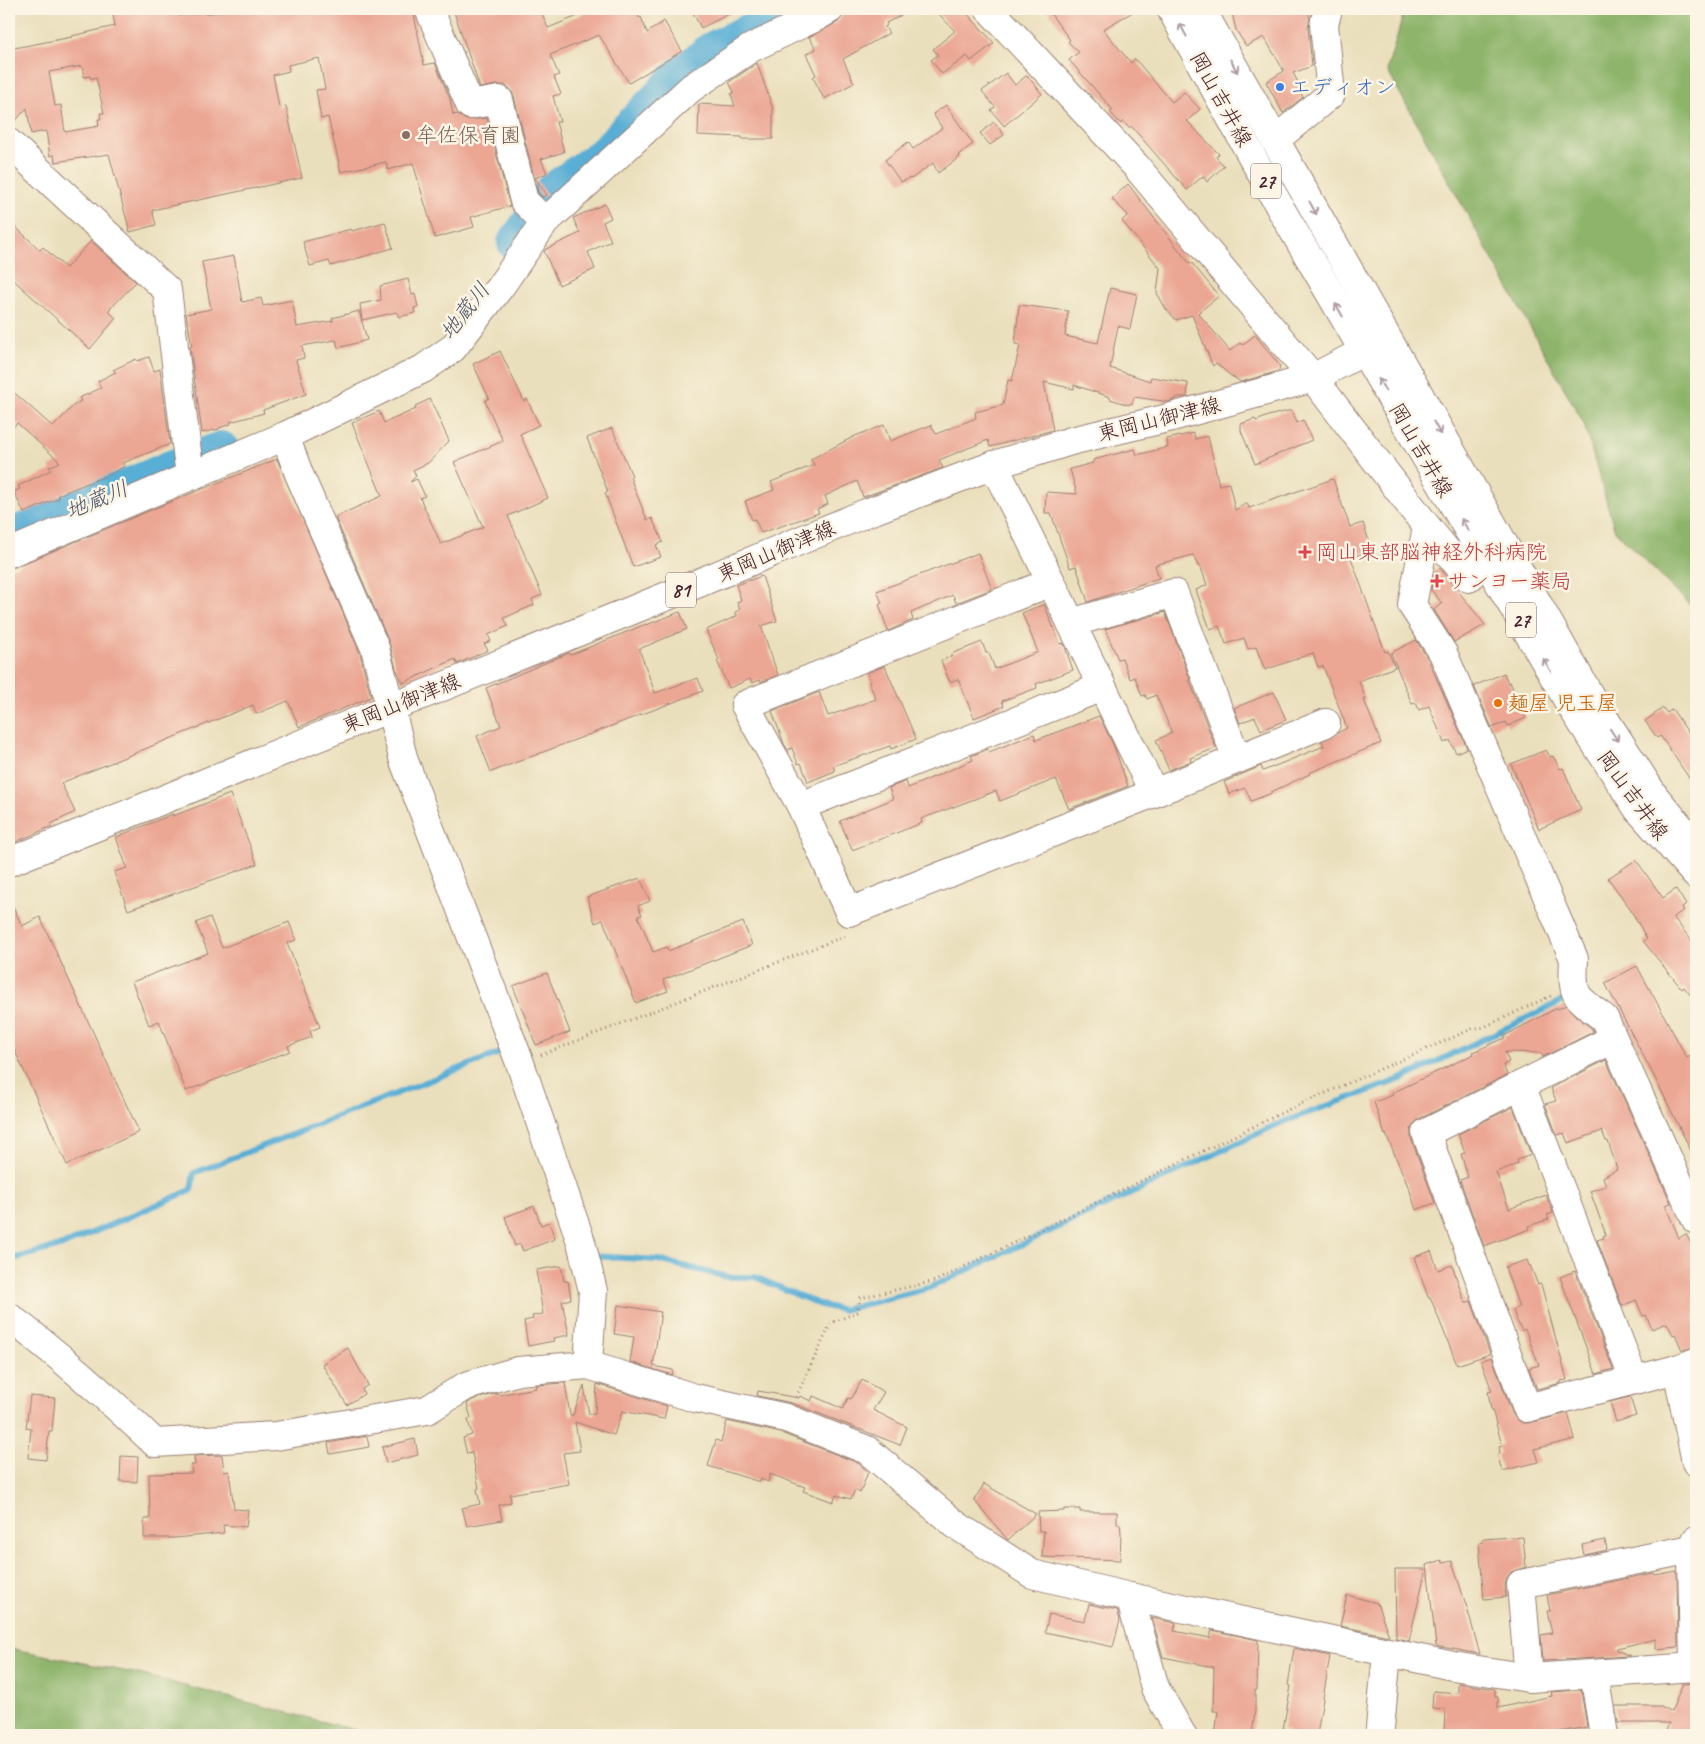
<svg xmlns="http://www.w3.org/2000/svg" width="1705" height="1744" font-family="Caveat,'Klee One',sans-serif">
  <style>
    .forest { fill: #8db46a; stroke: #6c6a4a }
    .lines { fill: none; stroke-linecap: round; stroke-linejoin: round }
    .stream { stroke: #58aed5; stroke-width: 6 }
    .river { stroke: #58aed5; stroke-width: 36 }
    .building { fill: #eba794; fill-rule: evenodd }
    .minor-casing { stroke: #9a7f74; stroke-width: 30 }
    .major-casing { stroke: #9a7f74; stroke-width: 30 }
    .path { stroke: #9a7f74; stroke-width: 3; stroke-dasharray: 1 4; stroke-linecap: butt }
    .minor { stroke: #fff; stroke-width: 28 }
    .major { stroke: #fff; stroke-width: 28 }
    .oneway { stroke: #ae9aa0 }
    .shop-dot { fill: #3f7fe0; stroke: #fcf5e5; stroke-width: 2 }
    .education-dot { fill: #8d6e63; stroke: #fcf5e5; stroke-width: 2 }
    .health-dot { fill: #e0444e; stroke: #fcf5e5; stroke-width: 2 }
    .food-dot { fill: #e8710a; stroke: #fcf5e5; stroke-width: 2 }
    .labels { text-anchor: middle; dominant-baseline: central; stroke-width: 5; stroke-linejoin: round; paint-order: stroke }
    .shield { fill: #fcf5e5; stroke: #7f5f63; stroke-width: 1 }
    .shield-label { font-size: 20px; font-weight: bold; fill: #4a1f2b }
    .shop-label { font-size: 21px; fill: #366cbe; stroke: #fcf5e5; text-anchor: start }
    .street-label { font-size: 21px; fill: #4a1f2b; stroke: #fcf5e5 }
    .education-label { font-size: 21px; fill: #785e54; stroke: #fcf5e5; text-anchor: start }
    .health-label { font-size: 21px; fill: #be3a42; stroke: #fcf5e5; text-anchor: start }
    .food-label { font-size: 21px; fill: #c56008; stroke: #fcf5e5; text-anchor: start }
    .water-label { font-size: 22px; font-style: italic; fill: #50586f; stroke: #fcf5e5 }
  </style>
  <rect width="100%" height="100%" fill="#fcf5e5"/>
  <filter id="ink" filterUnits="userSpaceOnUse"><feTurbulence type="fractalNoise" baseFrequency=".02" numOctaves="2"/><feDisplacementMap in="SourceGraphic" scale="10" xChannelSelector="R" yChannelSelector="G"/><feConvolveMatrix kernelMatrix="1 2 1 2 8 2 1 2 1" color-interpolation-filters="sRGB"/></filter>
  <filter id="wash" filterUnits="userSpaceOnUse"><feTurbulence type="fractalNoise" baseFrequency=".0096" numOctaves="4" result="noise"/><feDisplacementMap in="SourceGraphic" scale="20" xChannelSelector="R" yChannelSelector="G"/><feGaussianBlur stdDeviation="1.12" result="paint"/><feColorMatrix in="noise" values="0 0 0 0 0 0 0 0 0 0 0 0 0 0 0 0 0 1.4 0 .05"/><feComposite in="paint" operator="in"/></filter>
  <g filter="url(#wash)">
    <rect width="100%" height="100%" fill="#eadfbc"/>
    <!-- forest -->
    <g class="forest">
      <path d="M1405,9h291v602l-81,-80 -31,-107 -197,-354z"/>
      <path d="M9,1648l130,26 235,61h-365z"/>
    </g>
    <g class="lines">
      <!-- stream -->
      <g class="stream">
        <path d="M593,1256l65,4 69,17h28l66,28 21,5 87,-22 349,-164 123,-45 169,-82"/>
        <path d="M9,1260l55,-15 127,-55 3,-17 313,-123"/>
      </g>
      <!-- river -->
      <g class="river">
        <path d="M515,243l37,-52 51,-36 75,-78 33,-27 84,-41"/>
        <path d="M9,537l164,-70 48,-18"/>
      </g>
    </g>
    <g id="blocks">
      <!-- building -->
      <g class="building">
        <path d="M112,9h66l1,7 25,-4 1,2 27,-5h181l11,56 11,-2 15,36 3,16 4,-1 9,6 21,-2 23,88 -39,11 3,10 -39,11 -22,-75 -25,7 -2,-8 -45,10 -13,-55 -7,2 -5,-29 9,-1 -6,-31 -31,7 1,6 -16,4 6,32 7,-1 16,72 -150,32 4,15 -26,7 -21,-78 -54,8 -1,-7 -4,1 -4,-25 -15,3 -4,-26 -18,20v-79l63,-12v-1l43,-10zM82,66l2,11 6,-1 1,3 5,-2 8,36h-4l1,6h-3l1,7 -34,6 -4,-27 -6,1 -6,-34z"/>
        <path d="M453,9h87l8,19 47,-19h41l3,9 2,-1 6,16 17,-12 18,30 -53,32 -30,-48 -49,20 9,20 -5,2 7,17 -8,2 7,26h-4l8,30 -23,7 6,14 -12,5 12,17 -5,2 -4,-4 -24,-97 -4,-7 -6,-4h-8l-16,3z"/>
        <path d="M691,9h48l-38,19z"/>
        <path d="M852,9h61l-27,14 1,2 -2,2 4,6 -46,26 11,24 -30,16 -11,-22 3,-2 -10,-21 10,-5 -7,-12 29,-15 6,-9z"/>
        <path d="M934,9h29l31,34 -23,18 -4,-5 -25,18 -11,-14 7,-5 -5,-6 22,-18z"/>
        <path d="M1047,9h91l-35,20 28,34 4,-4 37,43 12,-10 16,17 -13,12 32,33 -3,3 8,9 -17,16 -4,-6 -16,14 -56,-64 -2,2 -6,-7 -2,3 -11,-12 3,-2 -44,-50 10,-8 -11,-10 2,-2z"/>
        <path d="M1231,9h76l3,9 -2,9 4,39 -19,7 5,9 -3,2 8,13 -20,16 -17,-31 18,-11 -20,-34 -18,9 -10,-16z"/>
        <path d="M757,63l16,46v30h-31v-2l-44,-2 1,-31 36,2 -4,-12 3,-2 -5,-10z"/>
        <path d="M1006,73l9,12 12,-10 15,19 -38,32 -13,-16 4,-3 -13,-16z"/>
        <path d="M946,105l27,39 -15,11 2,2 -22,16 -5,-10 -22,16 -1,-1 -9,4 -16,-22 23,-18 5,7 29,-21 -9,-14z"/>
        <path d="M994,122l10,13 -14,10 -10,-12z"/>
        <path d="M1128,184l61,79 2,-1 28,34 -21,17 32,38 10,-8 2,2 13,-10 25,31 -1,5 -38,11 -10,-6 -15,-13 -3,3 -21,-51 -16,5 -10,-11 -9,-16 3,-25 -38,-47 6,-6 -16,-16z"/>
        <path d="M605,204l6,14 -8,4 8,19 -23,11 7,17 -36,16 -15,-34 2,-1v-1l34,-16 -7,-15z"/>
        <path d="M9,221l31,29 3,-3 23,21 25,-27 45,41 -28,29 8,7 -26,31 -81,-73z"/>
        <path d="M385,222l8,26 -62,18 -2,-5 -19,5 -7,-24 48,-13 1,2z"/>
        <path d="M234,256l8,46 19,-4 2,8 29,-6 5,27 36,-6 -1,-3 27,-7 8,29 -29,8 -2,-8 -34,6 2,12 -8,2 10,34 -43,16 1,3 -34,9 1,2 -12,4v1l-17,4 -12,-86 2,-1 -6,-32 25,-5 -9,-47z"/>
        <path d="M408,279l4,16 3,-1 3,13 -4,1 1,5 -16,4 -2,-5 -35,8 -2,-16 21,-4 -1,-14z"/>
        <path d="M1110,288l27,6 -7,35 -12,-3 -8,42 40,13 1,-4 37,6 -1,14h-9l-9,5 -35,-5 -2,7 -2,-1 -1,2 -19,-6v-2l-36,-12v4l-30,-7 9,48 -63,17 -2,-7 -49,20 4,8 -80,29 -6,-16 -32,15 3,8 -11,5 2,4 -58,20 -6,-14 -3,1 -7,-19 29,-11 -3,-8 43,-17 -3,-6 44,-23 29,-11 6,16 41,-16 5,9 40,-16 -1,-6 28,-7 5,-25 4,1 8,-36 -5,-1 4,-39 49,6 -3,25 33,7z"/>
        <path d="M500,351l24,50 3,-2 12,26 -19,9 28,64 -40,18 34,79 -10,4 2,6 -30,13 4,8 -20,9 3,6 -7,3 4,6 -31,14 -2,-5 -52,24 -7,-14 -7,-27 -54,-125 47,-21 -30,-73 27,-12 5,12 32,-14 -1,-3 15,-7 19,42 -21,22 -15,7 3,6 -6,6 7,-3 8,17 -5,2 21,46 42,-17 -29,-65 49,-21 -18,-40 4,-3 -16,-34z"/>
        <path d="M149,357l5,14 6,-2 10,75 -47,19 2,3 -17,9 -50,20 1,3 -35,15 -10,-21 6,-3 -2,-3 33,-16 -2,-3 11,-5 -43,-39 -8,9v-44l44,39 21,-22 7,-4 -2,-3 22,-10 -3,-7 18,-9 -3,-2 23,-11 1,2z"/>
        <path d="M1292,410l5,13 6,-3 9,20 -57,24 -14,-33v-7l14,-5 1,2 12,-5z"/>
        <path d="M612,428l20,48 -2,1 17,43 5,-2 11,24 -7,3 5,12 -28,10 -28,-74 3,-1 -21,-54z"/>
        <path d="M1194,433l1,6 13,-3 11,49 10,-2 6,27 12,-7 2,5 84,-29 17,48 13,-4 9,27 -21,8 34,94 3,-1 7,16 -36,14 7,19h-2l17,43 -72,30 1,1 -39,18 1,1 -21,8 -6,-13 -16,6 -5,-12 37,-16 2,5 61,-25 -2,-5 25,-13 -24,-62 -5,1 -5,-14 -48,17 -9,-23 -8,2 -4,-11 -18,6 -7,-18 -9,3 -14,-39 11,-5 -7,-20 -2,1 -5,-11 -38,10 4,13 -71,24 -12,-36 -6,2 -19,-55h-6l1,-21 31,2 -7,-25 23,-6v-3l42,-11 2,6 31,-8 -1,-8z"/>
        <path d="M277,459l83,194 11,44 -72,30 -11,-26 -32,13 -3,-9 -192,78 14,29 -24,12 1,2 -43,19v-277l6,-1 160,-67z"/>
        <path d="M978,553l14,36 -36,14 -3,-8 -42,18 2,7 -25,11 -9,-27 3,-1 -5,-12z"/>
        <path d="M1440,568l45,57 -31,17 -20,-32 8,-7 -11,-13 3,-18z"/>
        <path d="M762,576l15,45 -16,5 17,49 -17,7 -1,-2 -8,3 -2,-4 -21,9 -12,-27 2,-1 -13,-30 31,-14 -2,-4 5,-2 -3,-8 4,-2 -5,-15z"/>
        <path d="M1044,604l16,40 3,-1 1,1 9,26 -37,14 1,4 -35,13 2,5 -30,12 -16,-39 -8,3 -9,-21 11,-5 -1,-2 31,-12 4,11h3l6,16 43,-17 -16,-39z"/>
        <path d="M680,612l7,17 -48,20 16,44 43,-15 5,13 -212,81 -14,-36 24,-10 -15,-38 83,-35 1,2 76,-31v1z"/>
        <path d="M1165,612l25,67h-1l27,69 -26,10 1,3 -22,9 -13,-30 16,-7 -16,-38 -9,4 -2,-4 -3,1 -7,-19 -5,2 -8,-21 -4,1 -13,-30z"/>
        <path d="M1416,640l12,19 39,89 -11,5 -6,-13 -6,3 -15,-37 -10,4 -3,-7 -4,1 -21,-51z"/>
        <path d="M885,666l31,73 -25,10 -1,-3 -57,20 2,5 -27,11 -7,-19 -3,1 -6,-16 -4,2 -4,-6 -12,-33 47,-19 9,24 48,-17 -7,-17 1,-1 -3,-8z"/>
        <path d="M1504,673l4,10 2,-1 16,36 -18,8 -2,-4 -14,6 -18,-42z"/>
        <path d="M1274,692l12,28 -25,10 -6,-13 -15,6 -6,-15z"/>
        <path d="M1663,708l4,5 5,-4 24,35v44l-32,-47 -4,-5 -3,2 -12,-17z"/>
        <path d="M1099,716l14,28 15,42 -59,23 -13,-30 -56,22 -4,-10 -75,28 1,4 -70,27 -12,-29 53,-22 -4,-11 17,-7 2,7 65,-28 -2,-4 17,-7 1,3 45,-18 2,6z"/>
        <path d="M1546,750l4,7 3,-1 7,13 3,-1 18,42 -42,19 -28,-65z"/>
        <path d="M230,794l27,70 -129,46 -14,-38 13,-4 -11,-31 57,-23v2z"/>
        <path d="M1636,860l27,38 13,-9 10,16 -4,3 2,2 -11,7 23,29v56l-12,-15 -2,2 -39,-48 4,-2 -18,-32 -21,-29z"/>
        <path d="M640,878l10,23 -12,5 4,9 -4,1 15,36 14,-5 1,4 75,-29 9,23 -89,35 5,11 -32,12 -33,-83 -8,3 -8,-26z"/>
        <path d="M9,898l13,28 18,-9 99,215 -72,33 -58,-127z"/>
        <path d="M210,917l12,31 67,-26 7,18 -9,3 33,84 -10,4 2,6 -24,9 2,5 -104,40 -27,-70 -10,4 -17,-43 76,-29 -12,-30z"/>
        <path d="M1637,966l50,92 9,-5v108l-43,-87 -48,-91z"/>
        <path d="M547,973l23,59 -34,13 -23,-59z"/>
        <path d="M1566,1005l10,11 15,12 2,4 -50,25 -2,-4 -36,-1 4,10 -6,3 4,10 -88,44 -5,5 -3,6v8l24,65 -19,7 -6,-19 -24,-57 -1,1 -11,-33 19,-7 -1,-2 82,-39 -1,-2 32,-14 -1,-2 53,-28 1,1z"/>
        <path d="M1606,1060l65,143 -6,2 14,33 7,-4 10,20 -1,93 -13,3 -7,-16 -2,1 -6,-12 -15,6 -6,-14 -3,1 -7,-16 -14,6 -25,-66 7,-2 -1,-2 3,-1 -16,-44 16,-5 -3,-9 14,-8 -9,-28h-2l-4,-10 -34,12 -4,-10 -7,2 -12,-31 11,-3 -5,-13z"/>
        <path d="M1513,1107l18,48 -14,5 1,4 -22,8 13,37 37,-14 7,18 -6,2 2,4 -20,7 1,3 -46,17 -24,-66 8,-3 -7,-23 4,-1 -7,-19z"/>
        <path d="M534,1206l7,19 8,-3 6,17 -32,12 -3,-7 -5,2 -10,-29z"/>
        <path d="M1431,1251l7,19 14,-5 13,38 6,-2 19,53 -33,11 -22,-56 -5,-12h-2l-14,-40z"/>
        <path d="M1527,1260l2,6 1,-1 8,20 3,-1 26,96 -6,1v2l-24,6 -8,-21 10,-3 -14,-36 -3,2 -7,-14 -2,-8 6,-2 -14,-40z"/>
        <path d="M561,1266l3,15h4l3,18 -9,2 7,34 -16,3 1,3 -26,5 -4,-25 9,-2 -1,-3 11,-2 -7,-44z"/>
        <path d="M1575,1271l38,98 -17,5 -36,-97z"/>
        <path d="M618,1305l43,7 -8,54 20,4 -1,5 -42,-13 4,-25 -20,-3z"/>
        <path d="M348,1348l20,37 -6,4 2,5 -17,11 -25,-41z"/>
        <path d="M1492,1357l20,56 4,6 7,4h7l38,-10 7,26 -40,10 4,13 -37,9 -5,-17h3l-1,-8 3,-1 -10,-36h-1l-3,-17 4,-1 -11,-30z"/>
        <path d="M862,1380l22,12 -11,18 34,17 -7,18 -108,-42 -35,-7 1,-5 41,7 1,-2 11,5 2,-5 30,13 5,-11 3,1z"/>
        <path d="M565,1383l5,32h3l11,-29 5,28h6l2,-30 70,22 -3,13 -42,-8 -8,24 -39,-13 5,29 -17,2 6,31 -59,10 1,8 -12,3 3,15 -35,6 -5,-18 18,-4 -3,-15 2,-1 -7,-35 -5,1 -4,-16 9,-3 -4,-15 3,-2 -4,-14 5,-4 25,-7v2l39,-7 -1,-3z"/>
        <path d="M30,1396l25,2 -3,33h-3l-3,29 -18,-2 3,-29 -5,-1z"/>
        <path d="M1630,1397l6,19 -20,6 -6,-20z"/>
        <path d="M727,1421l54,12 77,30 10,9 -8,21 -5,-3 -4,9 -15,-4 -3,7 -30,-11 2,-4 -35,-13 -2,8 -7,-3 -1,3 -52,-16 8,-26 5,2z"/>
        <path d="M367,1436l2,11 -39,7 -2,-11z"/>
        <path d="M415,1439l3,16 -32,8 -4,-16z"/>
        <path d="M222,1455l2,17 5,-1 5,38 14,1 -2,17 -23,-2 1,8 -49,5h-31v-19h6l-1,-45 43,-1 -1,-8h4l-1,-9z"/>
        <path d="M121,1456l17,1 -1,25 -17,-1z"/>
        <path d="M984,1484l52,30 -28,26 -34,-40z"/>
        <path d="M1064,1509h16v3h37v12h3l1,9 -1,27 -78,-3 2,-26h-5l-1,-19 26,-1z"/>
        <path d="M1512,1537v1l11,-1 3,30 -15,5 -4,6 -2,7 1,12 -22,2 -5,-56 4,-1v-3z"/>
        <path d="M1605,1540l2,10 -23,5 -2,-10z"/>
        <path d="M1442,1560l1,3 9,-2 15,47 13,46 -44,-8 -9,-81z"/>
        <path d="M1395,1569h31l-17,72 -13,-3z"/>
        <path d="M1677,1571l1,76 -22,2v-10l-39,9v2l13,6 -87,5 -2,-26 11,-2 -5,-22h3l-3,-16 107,-22 1,2z"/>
        <path d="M1347,1595l30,8 12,33 -49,-10z"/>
        <path d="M1089,1604l28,6 3,10 -7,27 -68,-15 4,-18 36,7z"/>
        <path d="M1152,1618l24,5 -2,8 36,7 2,-8 46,10 -1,50h-2v20l-3,25h-37l3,-24h-5l1,-44 -51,-10z"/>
        <path d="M1294,1648l36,8 -13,79h-30l1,-5 -5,-1 8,-43 -3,-1z"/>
        <path d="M1458,1683l37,6v8h3v11l54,-12 -1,-4 30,-2 6,37 -43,8h-100l1,-26 -13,-1 1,-17 25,2z"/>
        <path d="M1696,1683v52h-32l5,-12h-51l-3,-17h46l10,6 12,-28z"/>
      </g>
    </g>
  </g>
  <g filter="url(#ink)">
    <use href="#blocks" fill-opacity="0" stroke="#9a7f74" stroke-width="1"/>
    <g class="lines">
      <!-- minor casing -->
      <g class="minor-casing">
        <g id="minor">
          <path d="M429,9l41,96 29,-5 25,101 21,21"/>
          <path d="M989,9l146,156 178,213 114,149 -15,78 31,48 131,306c-2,38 0,37 30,59l92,202"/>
          <path d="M1275,140l56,-46 -7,-69 4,-16"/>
          <path d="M9,143l158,147 23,186"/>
          <path d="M285,436l14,38 76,174 29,113 116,302 61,179 12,49 -5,74"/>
          <path d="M994,465l160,328"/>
          <path d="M1427,527l42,51"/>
          <path d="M9,553l276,-117 138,-67 30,-21 47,-61 45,-65 146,-134 60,-40 67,-32 12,-7"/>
          <path d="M1051,582l-306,123 56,101 48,106 305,-119 172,-70"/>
          <path d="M1071,623l103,-30 63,166"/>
          <path d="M801,806l301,-119"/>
          <path d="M1613,1039l-187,94 101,275 150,-39 19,-7"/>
          <path d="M1521,1085l113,295"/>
          <path d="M9,1317c52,39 99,81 146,126l121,-7 151,-26 39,-24 52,-15 70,-6 107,33 91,20 81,32 89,75 76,49 98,23 323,69 76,12 167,-11"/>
          <path d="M1677,1369l19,93"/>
          <path d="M1130,1597l25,91 27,47"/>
          <path d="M1694,1667l-2,-110 4,-17"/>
          <path d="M1594,1674l10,61"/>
          <path d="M1529,1678l-8,-94 175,-36"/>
          <path d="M1380,1728l7,-75"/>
        </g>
      </g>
      <!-- major casing -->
      <g class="major-casing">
        <g id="major">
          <path d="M1171,9l111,202 289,495 67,103 58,66"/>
          <path d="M1201,9l390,689 64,99 41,49"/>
          <path d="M9,862l673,-272 184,-77 128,-48 77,-24 97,-23 145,-40 74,-39"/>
        </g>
      </g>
      <!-- path -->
      <g class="path">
        <path d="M541,1055l304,-119"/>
        <path d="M796,1397l35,-74 27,-11 2,-14 75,-17 361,-175 176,-77 12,-2 69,-32"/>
      </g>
      <!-- minor -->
      <use href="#minor" class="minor"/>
      <!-- major -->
      <use href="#major" class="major"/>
    </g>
    <!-- one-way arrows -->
    <defs><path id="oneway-shaft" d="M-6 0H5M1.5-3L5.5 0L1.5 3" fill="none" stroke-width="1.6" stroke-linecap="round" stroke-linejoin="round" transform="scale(1.25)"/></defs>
    <g class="oneway">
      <use href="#oneway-shaft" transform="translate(1183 30) rotate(-119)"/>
      <use href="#oneway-shaft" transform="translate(1234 66) rotate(61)"/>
      <use href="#oneway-shaft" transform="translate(1313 208) rotate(61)"/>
      <use href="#oneway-shaft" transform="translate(1339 310) rotate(-120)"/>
      <use href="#oneway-shaft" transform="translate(1382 385) rotate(-120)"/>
      <use href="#oneway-shaft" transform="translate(1437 428) rotate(61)"/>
      <use href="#oneway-shaft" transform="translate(1465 525) rotate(-120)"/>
      <use href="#oneway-shaft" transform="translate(1547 665) rotate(-120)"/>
      <use href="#oneway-shaft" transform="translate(1614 735) rotate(57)"/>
    </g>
  </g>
  <!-- markers -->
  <circle class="shop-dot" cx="1280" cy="87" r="5"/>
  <circle class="education-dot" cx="406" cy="135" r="5"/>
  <g class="health-dot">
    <path d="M1302.5 544.5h5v5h5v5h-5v5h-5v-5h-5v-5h5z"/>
    <path d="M1434.5 573.5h5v5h5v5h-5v5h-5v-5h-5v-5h5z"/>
  </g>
  <circle class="food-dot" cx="1498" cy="703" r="5"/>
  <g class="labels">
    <!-- shield labels -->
    <g class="shield">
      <rect x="1251" y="163.5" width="30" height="35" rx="4"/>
      <rect x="666" y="572.5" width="30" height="35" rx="4"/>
      <rect x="1506" y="602.5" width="30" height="35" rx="4"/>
    </g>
    <g class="shield-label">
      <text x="1266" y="181">27</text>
      <text x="681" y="590">81</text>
      <text x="1521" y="620">27</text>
    </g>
    <!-- shop labels -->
    <g class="shop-label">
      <text x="1290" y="87">エディオン</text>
    </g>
    <!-- street labels -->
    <g class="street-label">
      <text transform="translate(1221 99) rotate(61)">岡山吉井線</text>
      <text transform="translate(1159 419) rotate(-14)">東岡山御津線</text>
      <text transform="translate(1421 450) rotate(60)">岡山吉井線</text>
      <text transform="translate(776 551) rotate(-23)">東岡山御津線</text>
      <text transform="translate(401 703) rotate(-22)">東岡山御津線</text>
      <text transform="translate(1633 795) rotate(54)">岡山吉井線</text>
    </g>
    <!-- education labels -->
    <g class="education-label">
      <text x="416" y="135">牟佐保育園</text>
    </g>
    <!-- health labels -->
    <g class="health-label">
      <text x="1316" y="552">岡山東部脳神経外科病院</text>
      <text x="1447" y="581">サンヨー薬局</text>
    </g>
    <!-- food labels -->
    <g class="food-label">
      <text x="1508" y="703">麺屋 児玉屋</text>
    </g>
    <!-- water labels -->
    <g class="water-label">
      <text transform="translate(465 311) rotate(-52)">地蔵川</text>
      <text transform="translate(97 500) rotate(-23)">地蔵川</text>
    </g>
  </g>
  <!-- margin -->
  <rect width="1705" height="1744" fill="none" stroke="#fcf5e5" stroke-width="30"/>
</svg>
